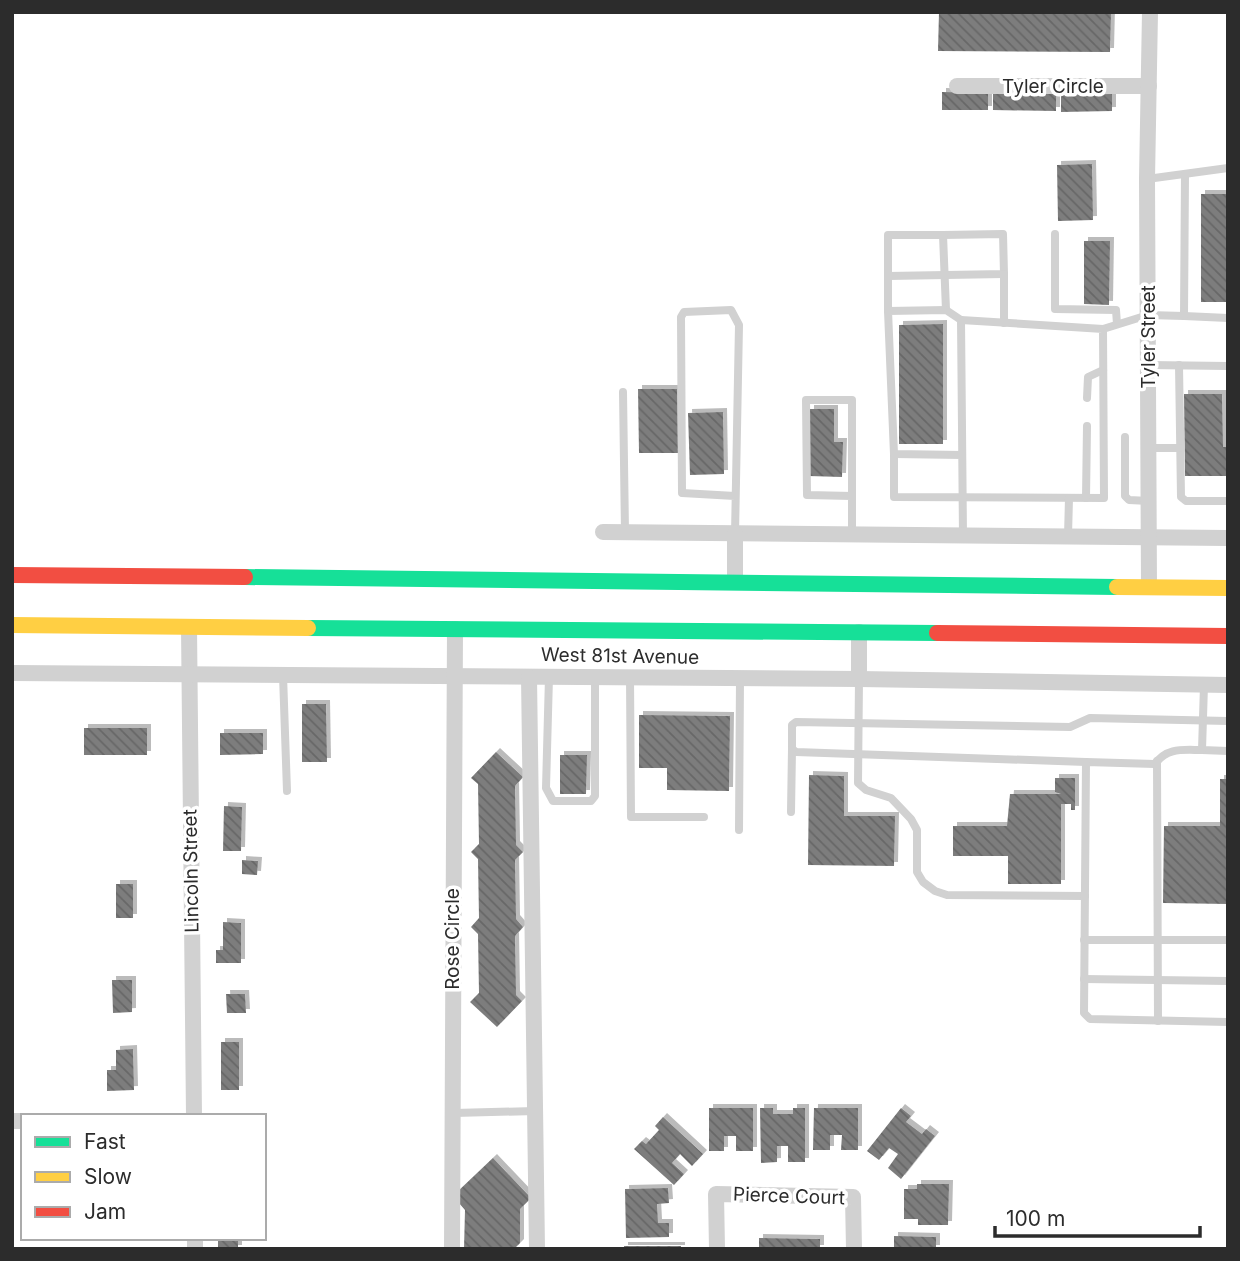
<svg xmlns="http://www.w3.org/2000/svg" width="1240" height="1261" font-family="Inter,sans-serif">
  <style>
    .building { fill: url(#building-back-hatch); filter: url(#shadow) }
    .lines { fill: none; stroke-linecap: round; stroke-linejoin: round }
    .lane { stroke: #d1d1d1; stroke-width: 8 }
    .street { stroke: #d1d1d1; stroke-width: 16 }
    .fast { stroke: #16e098; stroke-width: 16 }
    .slow { stroke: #ffcf43; stroke-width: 16 }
    .jam { stroke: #f24e42; stroke-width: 16 }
    .labels { text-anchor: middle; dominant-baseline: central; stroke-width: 7; stroke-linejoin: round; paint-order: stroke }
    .street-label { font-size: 19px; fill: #2c2c2c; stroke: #fff }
  </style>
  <defs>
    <pattern id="building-back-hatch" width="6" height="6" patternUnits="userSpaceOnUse" patternTransform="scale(1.75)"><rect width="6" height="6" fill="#7d7d7d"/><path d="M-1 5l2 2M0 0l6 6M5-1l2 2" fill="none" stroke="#676767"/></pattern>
    <filter id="shadow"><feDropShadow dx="4" dy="-4" stdDeviation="0" flood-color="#0004"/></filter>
  </defs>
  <rect width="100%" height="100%" fill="#fff"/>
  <!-- building -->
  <g class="building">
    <path d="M939,12h172l-1,40 -172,-1z"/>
    <path d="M942,92l46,1v17h-46z"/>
    <path d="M993,93l63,1v17l-63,-1z"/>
    <path d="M1112,94v17l-51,1v-17z"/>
    <path d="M1092,164l1,56 -35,1 -1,-56z"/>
    <rect x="1201" y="194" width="27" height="108"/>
    <path d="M1084,241h26l-1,64 -25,-1z"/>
    <path d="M943,324v120h-44v-119z"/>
    <path d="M638,389h39l1,64h-39z"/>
    <path d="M1184,394h38l1,53h5v29h-43z"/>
    <path d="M810,409h24v33h9l-1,35 -33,-1z"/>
    <path d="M723,412l1,62 -34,1 -2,-62z"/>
    <path d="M302,704h24l1,58h-25z"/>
    <path d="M639,715l91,1 -1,75 -62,-1v-22h-28z"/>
    <rect x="84" y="728" width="63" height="27"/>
    <path d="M220,733h43v21l-43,1z"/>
    <path d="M496,752l27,25 -8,9 1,59 7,7 -8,8 1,59 7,8 -8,9 1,59 6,6 -25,26 -27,-25 9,-9 -1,-59 -7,-7 8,-9 -1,-59 -7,-7 8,-8 -1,-60 -7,-6z"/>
    <path d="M560,755h27l-1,39h-26z"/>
    <path d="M809,775l35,1v40h51l-1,50 -86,-1z"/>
    <path d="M1055,778h20v32h-4v-6h-10v80h-53v-28h-55v-30h54l3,-32h51l-6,-2z"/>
    <path d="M1220,779h8v125l-65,-1 1,-77h56z"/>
    <path d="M224,806l18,1 -1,44h-18z"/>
    <path d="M242,860l16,1 -1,14 -15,-1z"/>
    <rect x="116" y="884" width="17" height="34"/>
    <path d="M223,922l18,1v40h-25v-13h7z"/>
    <path d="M112,980h20v32l-19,1z"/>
    <path d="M226,994h19l1,19h-19z"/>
    <rect x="221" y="1042" width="18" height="48"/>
    <path d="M133,1049l1,41 -27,1v-21h9v-20z"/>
    <path d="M709,1108h44v43h-17v-15h-12v15h-15z"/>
    <path d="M760,1108h13v6h20v-6h12v54h-17v-16h-11v16l-16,1z"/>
    <path d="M814,1108h44v42h-17l1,-15h-12v15h-17z"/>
    <path d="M901,1108l10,8 -5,6 16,12 4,-5 9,7 -34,43 -13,-11 10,-14 -9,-6 -10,12 -12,-9z"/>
    <path d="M663,1117l40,37 -11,12 -12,-12 -8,9 12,11 -10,11 -40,-36 8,-8 4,3 13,-14 -4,-4z"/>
    <path d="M493,1158l38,40 -11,11v34l-6,6h-50l1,-39 -12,-14z"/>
    <path d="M917,1184h32l-1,41h-30v-6h-14v-30h13z"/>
    <path d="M668,1188l1,15 -12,1 1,19h11v14l-43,1 -1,-49z"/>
    <path d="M894,1236l42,1v12h-42z"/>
    <rect x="218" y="1238" width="20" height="11"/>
    <path d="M759,1238l61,1v10h-61z"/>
    <rect x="624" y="1246" width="57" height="3"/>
  </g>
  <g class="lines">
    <!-- lane -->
    <g class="lane">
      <path d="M1147,179l81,-11"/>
      <path d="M1055,234v75l61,1 1,14"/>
      <path d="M888,276l116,-2 -1,-40 -60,1"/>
      <path d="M888,311v-76h55l3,75"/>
      <path d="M1184,316l44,2"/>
      <path d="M1004,323v-49"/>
      <path d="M1103,329l45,-14 36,1 1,-141"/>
      <path d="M1148,365l80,1"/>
      <path d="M1179,365l2,132 5,4h42"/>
      <path d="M623,392l2,140"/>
      <path d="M1087,398l1,-21 15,-7"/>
      <path d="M1125,437v59l4,4 20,1"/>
      <path d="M1149,448h30"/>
      <path d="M894,454v43l210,1 -1,-169 -142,-9"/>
      <path d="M962,455l-68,-1 -6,-143 58,-1 15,10c1,72 1,144 2,216"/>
      <path d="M852,496l-45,-1 -1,-95h46v135"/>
      <path d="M1086,498l1,-72"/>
      <path d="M735,534l4,-209 -8,-15 -47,2 -3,5 1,176 53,3"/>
      <path d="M1068,536l1,-38"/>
      <path d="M283,675l4,116"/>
      <path d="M549,677l-3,111 7,13h38l4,-5v-119"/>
      <path d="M630,677l1,140h73"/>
      <path d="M859,679l-1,104 8,7 25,8 20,21 6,11v42l6,10 12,9 12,4 138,1"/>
      <path d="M1204,685l-2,65 26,1"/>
      <path d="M1202,750c-19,0 -35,-3 -47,14l-69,-2 -2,251 6,6 138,3"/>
      <path d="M1157,761l1,260"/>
      <path d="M1086,762l-290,-10 -4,-3v-24l4,-3 274,5 20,-9 138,3"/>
      <path d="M791,812l1,-63"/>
      <path d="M739,830l1,-151"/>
      <path d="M1084,940h144"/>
      <path d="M1084,979l144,2"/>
      <path d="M454,1113l81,-2"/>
    </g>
    <!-- street -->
    <g class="street">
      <path d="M957,86h192"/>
      <path d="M603,532l625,6"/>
      <path d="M735,534v48"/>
      <path d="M1149,587l-2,-408 3,-167"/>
      <path d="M189,627l5,489"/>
      <path d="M12,673l847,6 369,6"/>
      <path d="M529,677l8,572"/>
      <path d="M859,679v-47"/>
      <path d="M12,1121h11"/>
      <path d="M195,1238v11"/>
      <path d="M452,1249l3,-620"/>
      <path d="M717,1249l-1,-55 137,3 1,52"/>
    </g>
    <!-- fast -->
    <g class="fast">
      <path d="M245,577l872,10"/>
      <path d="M308,628l629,5"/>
    </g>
    <!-- slow -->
    <g class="slow">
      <path d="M1117,587l111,1"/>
      <path d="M12,625l296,3"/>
    </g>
    <!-- jam -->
    <g class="jam">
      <path d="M12,575l233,2"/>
      <path d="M937,633l291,3"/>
    </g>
  </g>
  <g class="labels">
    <!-- street labels -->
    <g class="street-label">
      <text x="1053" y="86">Tyler Circle</text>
      <text transform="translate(1148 337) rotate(-90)">Tyler Street</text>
      <text transform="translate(620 656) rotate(1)">West 81st Avenue</text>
      <text transform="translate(191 871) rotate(-91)">Lincoln Street</text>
      <text transform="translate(452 939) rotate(-90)">Rose Circle</text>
      <text transform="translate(789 1196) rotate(2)">Pierce Court</text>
    </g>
  </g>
  <!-- border -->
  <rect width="1240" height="1261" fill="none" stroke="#2c2c2c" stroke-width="28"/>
  <!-- legend -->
  <rect x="21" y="1114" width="245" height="126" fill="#ffffff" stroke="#ababab" stroke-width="2"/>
  <rect x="35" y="1137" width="35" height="10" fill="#16e098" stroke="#ababab" stroke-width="2"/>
  <text x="84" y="1149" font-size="21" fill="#2c2c2c">Fast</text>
  <rect x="35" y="1172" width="35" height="10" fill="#ffcf43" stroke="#ababab" stroke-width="2"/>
  <text x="84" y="1184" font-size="21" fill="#2c2c2c">Slow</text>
  <rect x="35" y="1207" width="35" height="10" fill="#f24e42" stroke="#ababab" stroke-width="2"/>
  <text x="84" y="1219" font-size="21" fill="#2c2c2c">Jam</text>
  <!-- scale -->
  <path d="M995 1226v10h205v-10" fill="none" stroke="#2c2c2c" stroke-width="3.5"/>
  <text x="1006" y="1226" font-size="21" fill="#2c2c2c" stroke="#ffffff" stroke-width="5" paint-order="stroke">100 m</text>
</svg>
